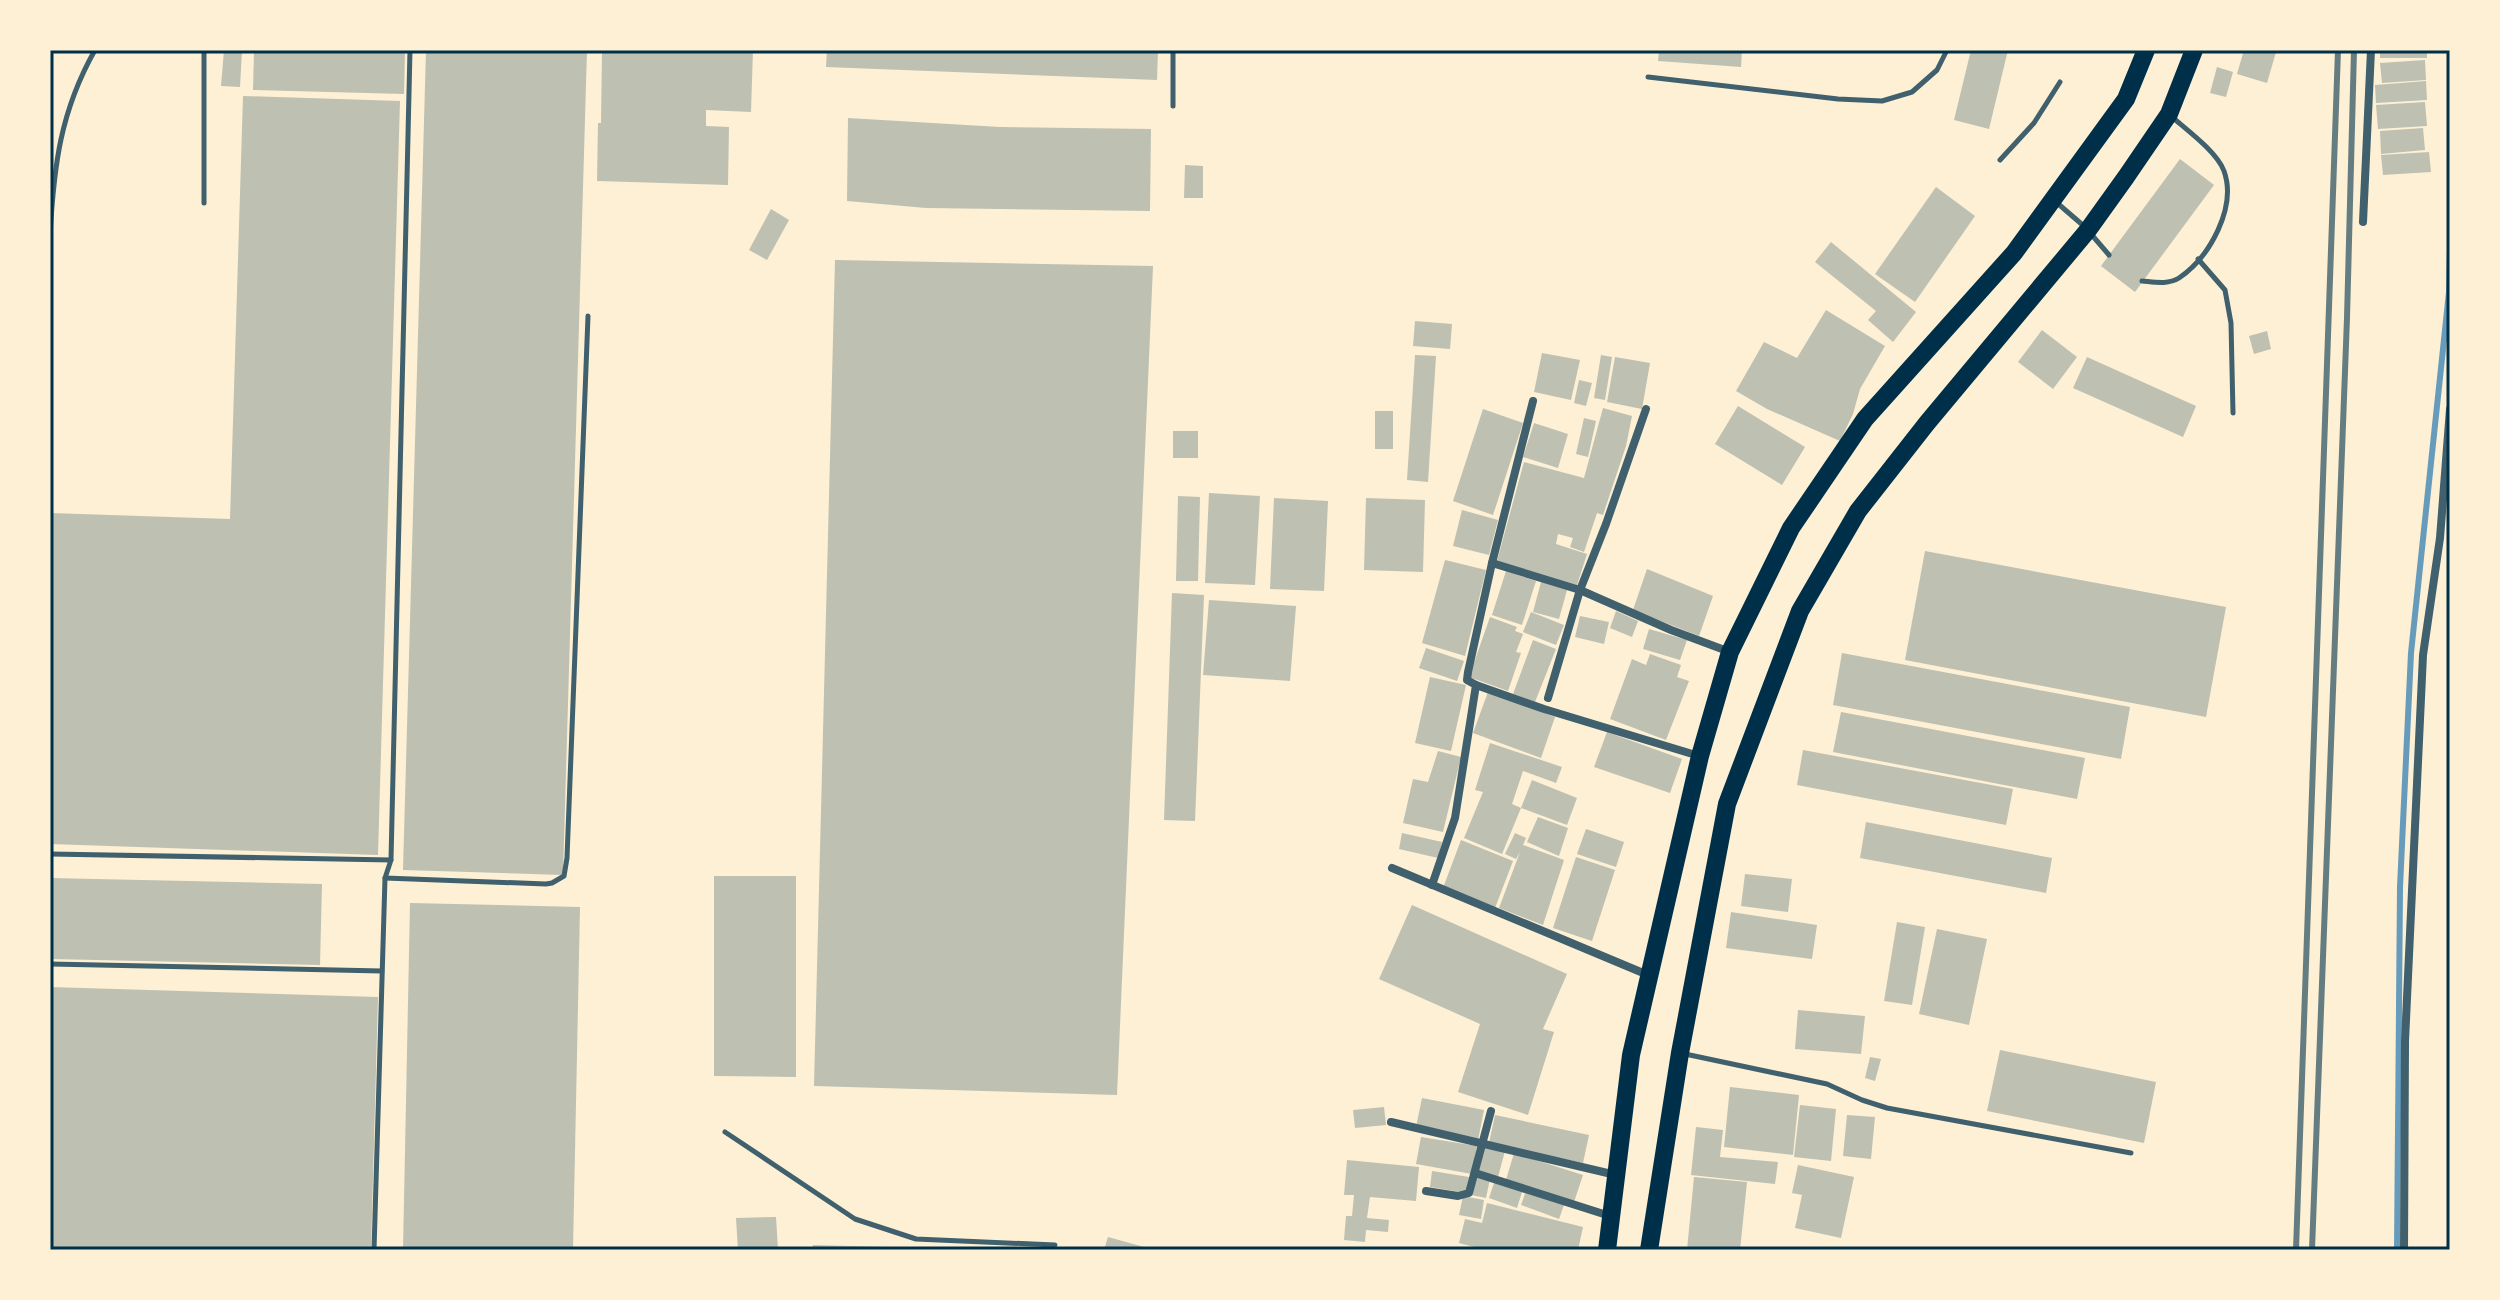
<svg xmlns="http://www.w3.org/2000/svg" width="2500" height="1300" font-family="'Exo 2',sans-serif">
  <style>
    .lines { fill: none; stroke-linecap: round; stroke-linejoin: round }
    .stream { stroke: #669bbc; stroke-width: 6 }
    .building { fill: #bec0b2 }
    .service { stroke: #3f606c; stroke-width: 5 }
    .minor { stroke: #3f606c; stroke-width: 8 }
    .trunk { stroke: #003049; stroke-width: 18 }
    .rail { stroke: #657d81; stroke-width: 6 }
    .neatline { fill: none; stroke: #003049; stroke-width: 3 }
  </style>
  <rect width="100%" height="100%" fill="#fdf0d5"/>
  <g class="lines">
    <!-- stream -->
    <path class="stream" d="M2397,1250l3,-363 11,-234 38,-361 1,-43"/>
  </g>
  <!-- building -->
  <g class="building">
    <path d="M224,50h18l-2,37 -19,-1z"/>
    <path d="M254,50h151l-1,44 -151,-4z"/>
    <path d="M426,50h161l-24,825 -160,-5z"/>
    <path d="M602,50h151l-2,62 -45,-2v16l23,1 -1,58 -131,-4 1,-58h3z"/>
    <path d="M827,50h331l-1,30 -331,-13z"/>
    <path d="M1659,50h83l-1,17 -83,-6z"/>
    <path d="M1971,50h37l-19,79 -35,-9z"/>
    <path d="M2244,50l32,2 -9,31 -30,-9z"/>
    <rect x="2380" y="50" width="47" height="8"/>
    <path d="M2425,60l1,20 -44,3 -2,-20z"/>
    <path d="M2217,67l16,5 -7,25 -16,-4z"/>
    <path d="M2426,81l1,19 -51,3 -1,-18z"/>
    <path d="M243,96l157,5 -22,754 -328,-11v-331l180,6z"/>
    <path d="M2425,102l2,24 -49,3 -2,-24z"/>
    <path d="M848,118l152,9 151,2 -1,82 -224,-3 -79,-7z"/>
    <path d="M2423,128l2,22 -44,4 -1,-23z"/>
    <path d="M2429,152l2,20 -48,3 -2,-20z"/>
    <path d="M2180,159l34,26 -79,107 -34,-26z"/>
    <path d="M1185,165l18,1v32h-19z"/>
    <path d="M1936,187l39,29 -60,86 -40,-28z"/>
    <path d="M771,209l18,11 -22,40 -18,-10z"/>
    <path d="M1831,242l85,70 -23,30 -25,-22 8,-9 -61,-49z"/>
    <path d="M835,260l318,6 -36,829 -303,-9z"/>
    <path d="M1826,310l59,36 -25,43 -7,25 -13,27 -73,-32 -31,-18 28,-49 33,16z"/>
    <path d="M1415,321l37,3 -2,25 -37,-3z"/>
    <path d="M2042,330l35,27 -24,32 -35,-27z"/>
    <path d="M2267,331l4,18 -17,5 -5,-18z"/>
    <path d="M1542,353l38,7 -9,40 -37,-8z"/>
    <path d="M1415,355l21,1 -8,126 -21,-2z"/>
    <path d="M1601,355l11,2 -7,43 -11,-2z"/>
    <path d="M1615,357l35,6 -8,46 -35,-7z"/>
    <path d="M2087,357l109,49 -13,31 -110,-49z"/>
    <path d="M1579,380l13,3 -6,23 -12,-3z"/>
    <path d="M1738,406l67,41 -23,38 -67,-41z"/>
    <path d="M1603,408l29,8 -6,30 -23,69 -6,-2 -13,39 -14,-5 3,-9 -15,-4 -2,10 31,10 -10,31 -80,-24 27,-99 60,16z"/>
    <path d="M1483,409l40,14 -30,92 -40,-14z"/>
    <rect x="1375" y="411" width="18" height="38"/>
    <path d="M1584,418l12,3 -8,36 -12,-3z"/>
    <path d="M1534,423l34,11 -10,34 -35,-11z"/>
    <rect x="1173" y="431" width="25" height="27"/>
    <path d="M1209,493l51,3 -5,89 -50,-2z"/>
    <path d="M1178,496l22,1 -2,84h-22z"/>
    <path d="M1274,498l54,3 -4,90 -54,-2z"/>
    <path d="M1366,498l59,2 -2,72 -59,-2z"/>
    <path d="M1462,510l36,10 -9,35 -36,-9z"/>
    <path d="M1925,551l301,56 -20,110 -301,-57z"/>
    <path d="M1445,560l41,10 -21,86 -43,-13z"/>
    <path d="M1647,569l66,27 -14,40 -66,-26z"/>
    <path d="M1506,571l30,10 -14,44 -30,-10z"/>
    <path d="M1541,582l26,8 -8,29 -26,-7z"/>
    <path d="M1172,593l32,2 -9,226 -31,-1z"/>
    <path d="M1209,600l87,6 -6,75 -87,-6z"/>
    <path d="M1616,611l22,10 -6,16 -22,-9z"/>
    <path d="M1531,612l33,13 -8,20 -33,-13z"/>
    <path d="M1580,616l29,6 -5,22 -29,-7z"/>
    <path d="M1490,617l27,10 -2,4 8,3 -7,18 5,1 -13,38 -39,-14z"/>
    <path d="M1649,629l38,11 -7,20 -37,-11z"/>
    <path d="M1533,640l23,9 -21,53 -22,-8z"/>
    <path d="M1426,648l38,13 -7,20 -38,-13z"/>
    <path d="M1842,653l288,54 -9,52 -288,-54z"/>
    <path d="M1650,654l31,11 -4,12 12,4 -23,59 -56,-21 22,-60 14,6z"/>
    <path d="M1430,677l36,8 -15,66 -36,-8z"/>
    <path d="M1488,692l67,25 -14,41 -68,-25z"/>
    <path d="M1841,712l244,46 -8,41 -244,-47z"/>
    <path d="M1607,732l75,27 -12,34 -76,-26z"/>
    <path d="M1490,743l72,24 -6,16 -33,-12 -11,33 9,4 -19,46 -38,-16 19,-46 -8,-2z"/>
    <path d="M1803,750l210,39 -7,36 -209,-40z"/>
    <path d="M1438,751l23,6 -18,75 -40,-9 10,-44 15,3z"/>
    <path d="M1532,780l45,18 -10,27 -46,-17z"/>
    <path d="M1538,817l30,11 -9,28 -32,-14z"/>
    <path d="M1866,822l186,36 -6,35 -186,-35z"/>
    <path d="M1586,829l38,13 -8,25 -39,-13z"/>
    <path d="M1402,833l40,9 -4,16 -39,-9z"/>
    <path d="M1515,833l11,5 -3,7 41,15 -21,65 -44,-17 21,-56 -4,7 -11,-5z"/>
    <path d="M1461,840l52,21 -18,47 -52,-20z"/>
    <path d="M1576,857l39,13 -23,71 -39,-13z"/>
    <path d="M1745,874l47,5 -4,33 -47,-6z"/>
    <path d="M714,876h82v201l-82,-1z"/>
    <path d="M50,878l272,6 -2,81 -270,-6z"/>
    <path d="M410,903l170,4 -7,343h-170z"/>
    <path d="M1412,905l155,69 -24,55 11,3 -26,83 -70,-23 22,-68 -101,-45z"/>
    <path d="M1731,912l86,13 -5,34 -86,-11z"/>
    <path d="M1897,922l28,5 -13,78 -28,-4z"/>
    <path d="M1937,929l50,10 -18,86 -50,-11z"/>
    <path d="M50,987l328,10 -7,253h-321z"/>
    <path d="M1798,1010l67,6 -4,38 -66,-5z"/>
    <path d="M2000,1050l156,32 -12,61 -157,-32z"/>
    <path d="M1870,1057l11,2 -6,22 -10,-3z"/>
    <path d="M1730,1087l69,8 -6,60 -69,-8z"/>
    <path d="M1422,1098l62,12 -6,30 -62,-13z"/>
    <path d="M1800,1105l36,4 -5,52 -37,-4z"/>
    <path d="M1384,1107l2,18 -31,3 -2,-18z"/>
    <path d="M1495,1115l94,20 -6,28 -94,-20z"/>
    <path d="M1847,1115l28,2 -4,42 -28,-3z"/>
    <path d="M1696,1127l27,3 -3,27 58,5 -3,22 -84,-9z"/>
    <path d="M1421,1137l56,9 -5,28 -56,-10z"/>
    <path d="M1484,1146l21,5 -7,26 -20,-6z"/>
    <path d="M1514,1153l69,22 -9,27 -68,-22z"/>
    <path d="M1347,1160l72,7 -3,34 -46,-4 -3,21 22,2 -1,12 -22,-2 -1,12 -21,-2 2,-24h6l2,-21h-10z"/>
    <path d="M1798,1165l56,12 -13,61 -46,-10 7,-33 -10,-2z"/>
    <path d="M1432,1171l37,6 -3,16 -36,-6z"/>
    <path d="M1476,1175l14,4 -4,19 -15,-3z"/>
    <path d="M1694,1177l53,5 -7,68h-53z"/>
    <path d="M1495,1180l28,9 -6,19 -28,-10z"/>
    <path d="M1526,1191l38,14 -5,14 -38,-14z"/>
    <path d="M1463,1196l21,4 -3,19 -22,-4z"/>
    <path d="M1487,1203l96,24 -5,23h-92l-27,-7 6,-24 17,4z"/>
    <path d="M776,1217l2,33h-40l-2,-32z"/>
    <path d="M1108,1237l36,10v3h-40z"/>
    <path d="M813,1245l74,2v3h-75z"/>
  </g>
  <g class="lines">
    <!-- service -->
    <g class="service">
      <path d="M1173,50v56"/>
      <path d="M1648,77l190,22 44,2 30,-9 25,-22 10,-20"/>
      <path d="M2000,160l34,-37 26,-41"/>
      <path d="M2056,202l29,25"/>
      <path d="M204,203v-153"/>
      <path d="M2091,234l18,21"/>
      <path d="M50,235c4,-69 10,-123 45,-185"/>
      <path d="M2198,259l27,31 6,33 2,90"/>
      <path d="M2142,281c12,1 26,4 37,-3 31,-21 58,-71 45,-107 -7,-19 -37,-41 -52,-54"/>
      <path d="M50,854l341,6"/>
      <path d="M385,878l161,6 6,-1 12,-7 3,-18 21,-542"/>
      <path d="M50,964l332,7"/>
      <path d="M1685,1054l142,30 35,16 25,8 244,45"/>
      <path d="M725,1132l130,87 61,20 139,6"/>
      <path d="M374,1250l11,-372 6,-18 19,-810"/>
    </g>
    <!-- minor -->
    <g class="minor">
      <path d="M2363,222l8,-172"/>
      <path d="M1492,563l88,27 91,40 59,22"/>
      <path d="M1476,685l68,24 155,47"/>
      <path d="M1548,698l32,-108 26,-66 40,-115"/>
      <path d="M1392,868l256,107"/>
      <path d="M1432,885l23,-67 21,-133 -9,-5 1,-8 24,-109 41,-162"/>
      <path d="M1391,1122l225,53"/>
      <path d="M1475,1173l135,43"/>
      <path d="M1426,1191l32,5 11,-3 22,-82"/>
      <path d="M2404,1250l1,-209 18,-386 17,-117 10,-129"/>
    </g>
    <!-- trunk -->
    <g class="trunk">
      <path d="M1607,1250l24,-195 69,-299 30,-104 61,-124 74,-109 149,-166 112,-154 20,-49"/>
      <path d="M1649,1250l31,-197 47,-249 73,-193 58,-100 69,-88 161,-193 38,-53 43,-63 25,-64"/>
    </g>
    <!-- rail -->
    <g class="rail">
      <path d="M2296,1250l42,-1200"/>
      <path d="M2312,1250l35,-932 7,-268"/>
    </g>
  </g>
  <!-- border -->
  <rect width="2500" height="1300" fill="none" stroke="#fdf0d5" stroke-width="104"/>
  <rect x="52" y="52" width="2396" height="1196" class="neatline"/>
</svg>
